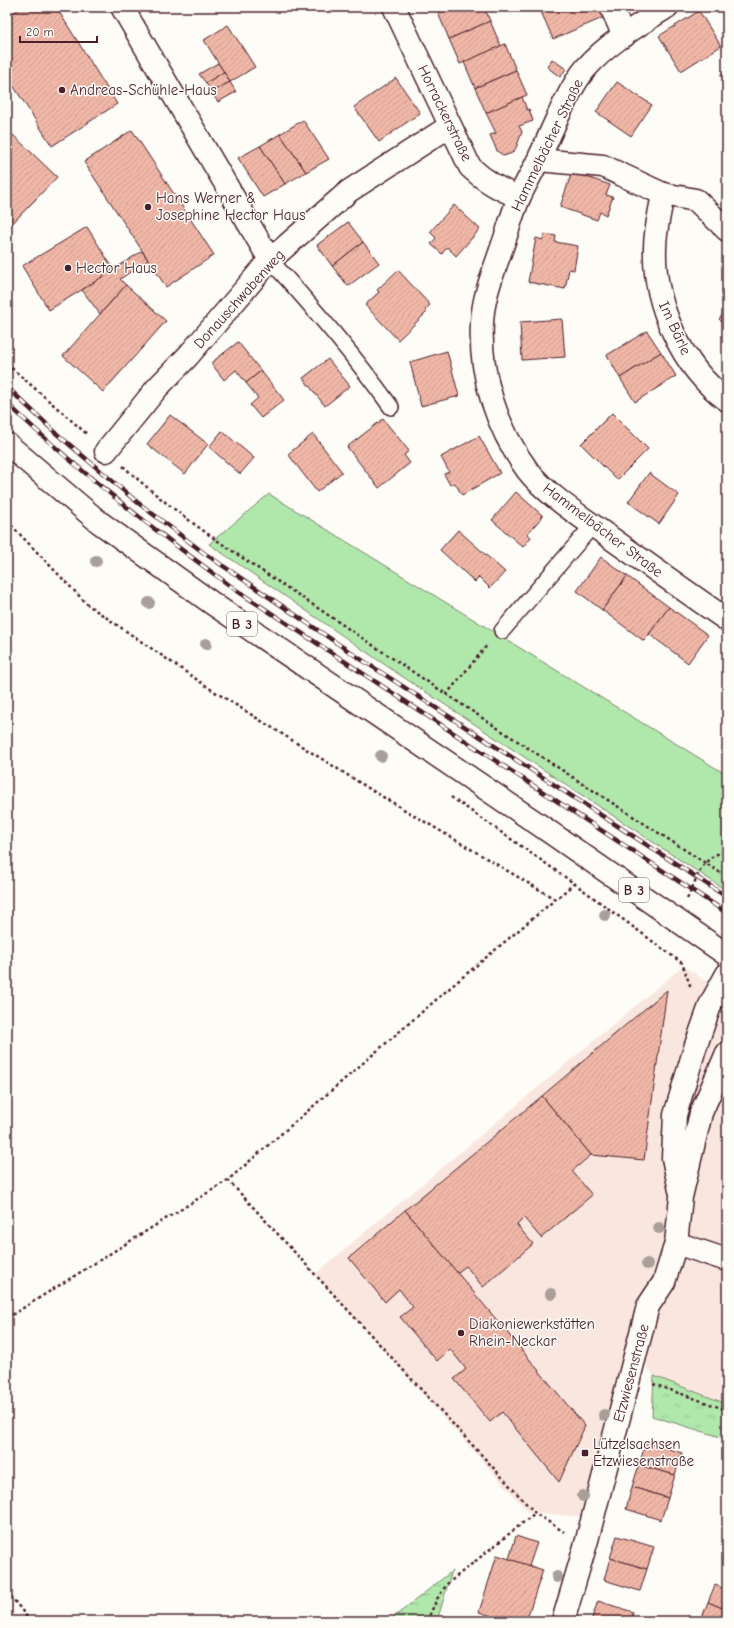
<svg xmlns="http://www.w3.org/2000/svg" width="734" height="1628" font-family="'Comic Neue',sans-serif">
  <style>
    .built { fill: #f9e7df }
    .grass { fill: #b0e8ac; stroke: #7d846c }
    .park { fill: url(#park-tufts); stroke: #7d846c }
    .building { fill: url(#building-hatch); stroke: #4a1f2b }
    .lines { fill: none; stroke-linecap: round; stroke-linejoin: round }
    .service-casing { stroke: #4a1f2b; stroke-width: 18 }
    .minor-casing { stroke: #4a1f2b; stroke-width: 25 }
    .primary-casing { stroke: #4a1f2b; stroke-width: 25 }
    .path { stroke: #4a1f2b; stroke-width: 2.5; stroke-dasharray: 3 3; stroke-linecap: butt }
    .service { stroke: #fdfcf7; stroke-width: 15 }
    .minor { stroke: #fdfcf7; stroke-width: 22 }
    .primary { stroke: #fdfcf7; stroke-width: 22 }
    .rail-casing { stroke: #4a1f2b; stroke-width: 4.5 }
    .rail { stroke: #fdfcf7; stroke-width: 3; stroke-dasharray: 9; stroke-linecap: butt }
    .tree { fill: #a99e98 }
    .poi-dot { fill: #4a1f2b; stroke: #fdfcf7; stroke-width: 1.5 }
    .labels { text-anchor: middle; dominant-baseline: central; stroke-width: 3; stroke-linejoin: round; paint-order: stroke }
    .shield { fill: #fdfcf7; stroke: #806168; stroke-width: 1 }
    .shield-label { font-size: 14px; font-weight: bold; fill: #4a1f2b }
    .poi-label { font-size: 15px; fill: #4a1f2b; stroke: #fdfcf7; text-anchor: start }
    .street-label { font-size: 15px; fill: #4a1f2b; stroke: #fdfcf7 }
  </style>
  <defs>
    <pattern id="park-tufts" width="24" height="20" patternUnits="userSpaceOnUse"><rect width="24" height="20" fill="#b0e8ac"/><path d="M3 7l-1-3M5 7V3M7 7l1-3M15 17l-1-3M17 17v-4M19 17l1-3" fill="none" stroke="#99c794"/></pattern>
    <pattern id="building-hatch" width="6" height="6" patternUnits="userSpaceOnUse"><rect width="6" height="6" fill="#f0b7a7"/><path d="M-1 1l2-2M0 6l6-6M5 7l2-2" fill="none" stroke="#cf9d90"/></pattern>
  </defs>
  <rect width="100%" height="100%" fill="#fdfcf7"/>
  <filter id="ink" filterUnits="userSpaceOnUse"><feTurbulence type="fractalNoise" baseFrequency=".025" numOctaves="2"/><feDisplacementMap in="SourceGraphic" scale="8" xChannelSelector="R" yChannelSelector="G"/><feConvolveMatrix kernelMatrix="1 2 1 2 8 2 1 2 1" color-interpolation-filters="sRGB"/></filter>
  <g filter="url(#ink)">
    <!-- built -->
    <path class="built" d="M683,966l44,29v409l-73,-28 -12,-17 -47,159 -67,-6 -213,-238z"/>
    <!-- grass -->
    <path class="grass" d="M269,494l458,281v116l-333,-220 -185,-127z"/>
    <!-- park -->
    <g class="park">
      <path d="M654,1376l73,28v35l-75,-23z"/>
      <path d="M452,1571l-15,50h-48z"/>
    </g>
    <!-- building -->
    <g class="building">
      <path d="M22,7h34l61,97 -65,42 -45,-70v-59z"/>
      <path d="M453,7h31l6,14 -41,18 -11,-26z"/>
      <path d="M539,7h62l4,10 -52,22z"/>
      <path d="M699,11l22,35 -40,25 -22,-35z"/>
      <path d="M490,21l11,25 -41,18 -11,-25z"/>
      <path d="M228,25l27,42 -25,15 -26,-42z"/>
      <path d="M505,44l11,26 -41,18 -11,-26z"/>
      <path d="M552,59l14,10 -6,8 -13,-10z"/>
      <path d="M218,63l6,9 -18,11 -7,-9z"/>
      <path d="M727,69v14l-7,-8z"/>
      <path d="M516,70l11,25 -41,18 -11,-25z"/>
      <path d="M224,72l6,10 -19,10 -5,-9z"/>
      <path d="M396,78l24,35 -41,29 -25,-35z"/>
      <path d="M230,82l6,10 -18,10 -7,-10z"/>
      <path d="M617,82l35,23 -21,31 -35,-24z"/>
      <path d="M522,97l5,13 2,-1 4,12 -14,5 3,6 -6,16 -4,5 -8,3 -7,-5 -7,-16 6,-2 -10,-20z"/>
      <path d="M303,120l26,39 -23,13 -26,-38z"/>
      <path d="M132,130l82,125 -48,32 -82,-125z"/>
      <path d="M11,133l46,44 -50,52v-92z"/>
      <path d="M280,134l26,38 -21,12 -25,-38z"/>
      <path d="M260,146l25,38 -22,13 -25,-39z"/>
      <path d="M572,172l38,13 -4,10 7,2 -7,18 -6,-3 -3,8 -37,-13z"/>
      <path d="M454,205l26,24 -24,27 -9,-9 -5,7 -11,-10 5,-6 -6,-6z"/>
      <path d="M348,222l15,20 -31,24 -15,-21z"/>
      <path d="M87,227l27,43 -65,40 -27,-44z"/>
      <path d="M545,234l11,2 -1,6 23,4 -4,24 -5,-1 -4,20 -37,-7 8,-44 7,2z"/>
      <path d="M363,242l16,21 -31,23 -16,-20z"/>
      <path d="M142,251l6,9 -28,19 6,6 -26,29 -18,-24z"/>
      <path d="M398,270l32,35 -5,5 2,2 -29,28 -33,-35 14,-13 -2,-2z"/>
      <path d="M126,285l40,36 -63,71 -40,-36z"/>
      <path d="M727,310v17l-8,-8z"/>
      <path d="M562,319l3,38 -43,3 -2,-38z"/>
      <path d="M647,331l14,21 -41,26 -13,-23z"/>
      <path d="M238,342l23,29 -15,12 -10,-13 -12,10 -13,-17z"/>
      <path d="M447,351l12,45 -38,10 -11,-44z"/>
      <path d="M661,352l15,24 -41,26 -15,-24z"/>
      <path d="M328,359l22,27 -25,20 -22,-28z"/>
      <path d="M261,371l23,29 -23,18 -11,-13 8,-7 -12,-15z"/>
      <path d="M612,413l36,36 -31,31 -36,-36z"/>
      <path d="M170,415l38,29 -23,30 -38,-30z"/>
      <path d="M383,419l26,32 -5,4 6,8 -31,25 -32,-41z"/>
      <path d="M222,431l32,27 -14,16 -31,-27z"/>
      <path d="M313,434l29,38 -25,20 -29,-38z"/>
      <path d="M479,436l21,37 -38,22 -7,-12 -5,2 -6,-11 5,-2 -8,-15z"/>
      <path d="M649,473l30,22 -20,29 -31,-22z"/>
      <path d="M516,492l27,24 -16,18 4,3 -8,10 -31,-27z"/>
      <path d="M458,530l47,42 -15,16 -11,-11 -4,5 -35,-32z"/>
      <path d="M601,557l26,19 -25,34 -25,-19z"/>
      <path d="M627,576l42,31 -25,34 -42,-31z"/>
      <path d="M669,607l39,28 -20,28 -39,-29z"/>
      <path d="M667,990l-23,170 -53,-5 -49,-59z"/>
      <path d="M542,1096l49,59 -19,16 20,24 -51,43 -17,-20 -7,7 16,19 -50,43 -17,-21 -9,7 -52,-63z"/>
      <path d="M405,1210l180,216 -26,56 -57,-70 -12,10 -36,-43 12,-10 -16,-20 -13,12 -37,-44 13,-10 -14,-18 -14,13 -36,-44z"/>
      <path d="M646,1442l36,11 -7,22 -36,-10z"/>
      <path d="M639,1465l36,10 -7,23 -36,-11z"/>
      <path d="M632,1487l36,11 -7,22 -35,-11z"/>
      <path d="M516,1536l21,7 -8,23 -20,-7z"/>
      <path d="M617,1536l37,11 -7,22 -37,-11z"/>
      <path d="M497,1555l46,15 -17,51h-19l-28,-9z"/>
      <path d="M610,1558l37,11 -7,22 -36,-11z"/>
      <path d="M715,1585l12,5v20l-19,-8z"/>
      <path d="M598,1601l35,11 -2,9h-40z"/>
      <path d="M708,1602l19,8v11h-22l-4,-1z"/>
    </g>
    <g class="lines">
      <!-- service casing -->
      <g class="service-casing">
        <g id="service">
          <path d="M270,260c43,47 84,95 121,147"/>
          <path d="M502,631l91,-106"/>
        </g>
      </g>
      <!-- minor casing -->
      <g class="minor-casing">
        <g id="minor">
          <path d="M122,7l148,253"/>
          <path d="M394,7l76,160c16,15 29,22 49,30"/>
          <path d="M611,7l13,29"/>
          <path d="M667,7c-28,18 -59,36 -81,61 -18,21 -34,63 -46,88 -6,14 -15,28 -21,42 -7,16 -11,33 -17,49 -8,24 -19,49 -20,76 -3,52 15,106 46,148 19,24 55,47 80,65 39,28 79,56 119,84"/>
          <path d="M539,160l64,6 60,28c-3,18 -8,36 -8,54 -2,55 27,120 72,152"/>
          <path d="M663,194l33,6 31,30"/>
          <path d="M106,451l51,-63 31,-32 82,-96 79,-69 101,-65"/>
          <path d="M680,1190l-7,-32 2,-43 20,-67 16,-45 16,-29"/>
          <path d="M676,1243l51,17"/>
          <path d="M563,1621l24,-81 61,-234 16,-24 12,-39 5,-46 20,-84 26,-60"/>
        </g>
      </g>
      <!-- primary casing -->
      <g class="primary-casing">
        <path id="primary" d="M7,444l92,78 117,84 325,220 186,129"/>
      </g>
      <!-- path -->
      <g class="path">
        <path d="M7,364l81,71"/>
        <path d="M123,466c64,59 139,104 211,153 130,88 261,173 393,258"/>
        <path d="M7,521l81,84 124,85 161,101 182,108"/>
        <path d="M446,695l42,-51"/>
        <path d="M451,797l124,87 107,79 9,25"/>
        <path d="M687,899c12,-23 12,-40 40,-49"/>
        <path d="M228,1180l307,333 29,19"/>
        <path d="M7,1318l221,-138 224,-194 123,-103"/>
        <path d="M653,1384l74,26"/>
        <path d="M7,1591l23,30"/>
        <path d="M427,1621l10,-22 10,-15 88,-71"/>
      </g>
      <!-- service -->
      <use href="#service" class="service"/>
      <!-- minor -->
      <use href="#minor" class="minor"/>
      <!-- primary -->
      <use href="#primary" class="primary"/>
      <!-- rail casing -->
      <g class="rail-casing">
        <g id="rail">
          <path d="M7,387l50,47 80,68 67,51 152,103 371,241"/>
          <path d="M7,403c72,69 149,129 229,187l491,323"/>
        </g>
      </g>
      <!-- rail -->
      <use href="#rail" class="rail"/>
    </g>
    <!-- trees -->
    <g class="tree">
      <circle cx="96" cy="561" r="6"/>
      <circle cx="149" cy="603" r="6"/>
      <circle cx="206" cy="644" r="6"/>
      <circle cx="381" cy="756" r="6"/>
      <circle cx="605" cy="915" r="6"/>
      <circle cx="659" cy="1228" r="6"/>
      <circle cx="647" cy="1264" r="6"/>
      <circle cx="551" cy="1294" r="6"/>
      <circle cx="604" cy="1415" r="6"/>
      <circle cx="583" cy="1496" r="6"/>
      <circle cx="557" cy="1577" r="6"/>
    </g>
  </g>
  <!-- markers -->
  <g class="poi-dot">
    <circle cx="62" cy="90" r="4"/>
    <circle cx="148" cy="207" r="4"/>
    <circle cx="68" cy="268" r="4"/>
    <circle cx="461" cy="1333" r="4"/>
    <rect x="581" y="1449" width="8" height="8" rx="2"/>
  </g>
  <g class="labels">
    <!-- shield labels -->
    <g class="shield">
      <rect x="227" y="612" width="30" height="24" rx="3"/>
      <rect x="619" y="878" width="30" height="24" rx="3"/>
    </g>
    <g class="shield-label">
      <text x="242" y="624">B 3</text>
      <text x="634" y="890">B 3</text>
    </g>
    <!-- poi labels -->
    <g class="poi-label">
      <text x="70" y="90">Andreas-Schühle-Haus</text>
      <text x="156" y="198">Hans Werner &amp;<tspan x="156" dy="17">Josephine Hector Haus</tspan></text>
      <text x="76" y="268">Hector Haus</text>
      <text x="469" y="1324">Diakoniewerkstätten<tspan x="469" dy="17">Rhein-Neckar</tspan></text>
      <text x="593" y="1444">Lützelsachsen<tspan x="593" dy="17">Etzwiesenstraße</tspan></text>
    </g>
    <!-- street labels -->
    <g class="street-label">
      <text transform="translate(445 113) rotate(64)">Horrackerstraße</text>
      <text transform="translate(547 145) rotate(-64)">Hammelbächer Straße</text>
      <text transform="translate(239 299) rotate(-48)">Donauschwabenweg</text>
      <text transform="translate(675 328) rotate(65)">Im Bärle</text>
      <text transform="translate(603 530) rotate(37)">Hammelbächer Straße</text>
      <text transform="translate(631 1373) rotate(-75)">Etzwiesenstraße</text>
    </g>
  </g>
  <!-- margin -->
  <rect width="734" height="1628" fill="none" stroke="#fdfcf7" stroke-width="24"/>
  <rect x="12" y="12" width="710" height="1604" fill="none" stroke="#4a1f2b" stroke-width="1.5" filter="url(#ink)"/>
  <!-- scale -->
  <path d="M20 36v6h77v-6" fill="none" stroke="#4a1f2b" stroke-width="2"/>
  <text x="26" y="36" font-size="12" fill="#4a1f2b" stroke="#fdfcf7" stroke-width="3" paint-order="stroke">20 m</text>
</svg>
